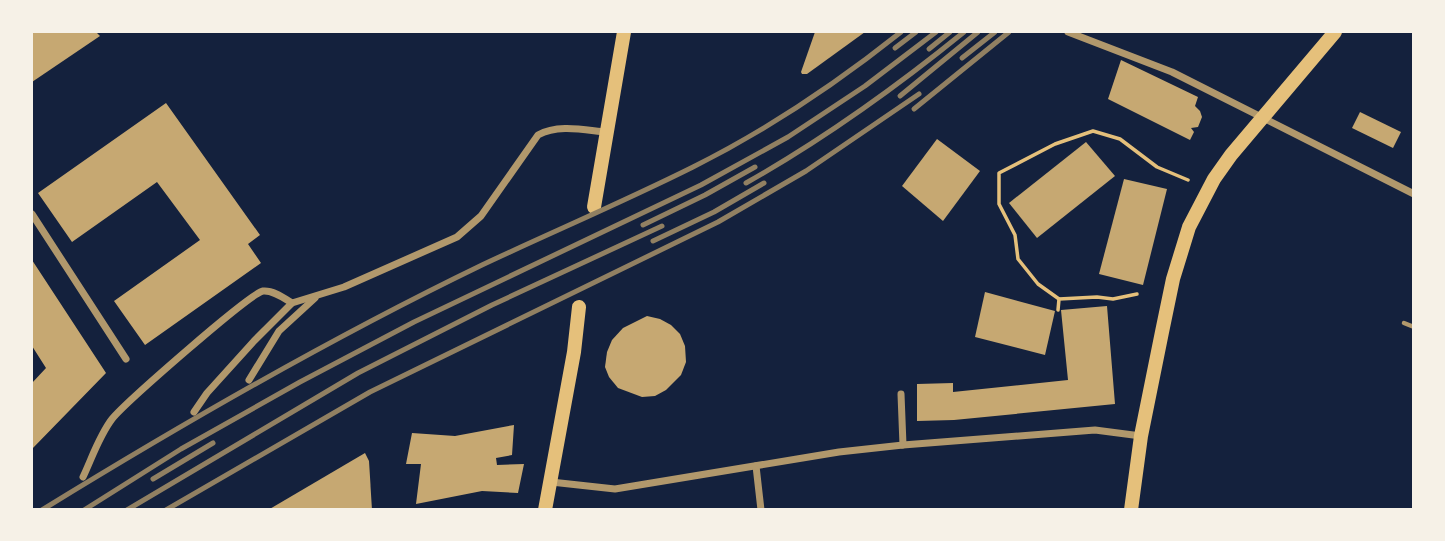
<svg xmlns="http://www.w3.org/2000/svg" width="1445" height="541" font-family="'Nunito Sans',sans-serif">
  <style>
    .building { fill: #c6a872 }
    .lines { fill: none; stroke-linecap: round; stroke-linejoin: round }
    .path { stroke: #e5c07b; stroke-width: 3.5 }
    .service { stroke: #b1986c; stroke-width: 4.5 }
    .minor { stroke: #b1986c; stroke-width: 7 }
    .primary { stroke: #e5c07b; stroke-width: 14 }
    .trunk { stroke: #e5c07b; stroke-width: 14 }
    .rail { stroke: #918062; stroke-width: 5 }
  </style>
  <rect width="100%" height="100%" fill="#14213d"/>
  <!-- building -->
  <g class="building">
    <path d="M32,32h64l4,4 -68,46z"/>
    <path d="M815,32h50l-58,42h-5l-1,-2z"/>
    <path d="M1121,60l77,37 -3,9 5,5 2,6 -4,10 -7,1 3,4 -4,8 -82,-41z"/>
    <path d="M166,103l94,132 -12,9 13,19 -116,82 -31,-44 86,-61 -43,-58 -85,60 -34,-49z"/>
    <path d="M1360,112l41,20 -8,16 -41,-20z"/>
    <path d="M937,139l43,32 -37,50 -41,-35z"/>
    <path d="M1086,142l29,34 -78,62 -28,-35z"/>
    <path d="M1124,179l43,10 -24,96 -44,-11z"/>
    <path d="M32,260l74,113 -74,76v-66l14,-15 -14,-22z"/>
    <path d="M985,292l70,19 -10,44 -70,-18z"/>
    <path d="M1107,306l8,98 -161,16 -37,1v-37l36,-1v9l115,-12 -7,-70z"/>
    <path d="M647,316l13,3 11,6 9,9 5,12 1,16 -5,13 -15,15 -11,6 -13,1 -24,-9 -9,-11 -4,-10 2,-15 5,-12 11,-12z"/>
    <path d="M514,425l-2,30 -16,3 1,7 27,-1 -6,29 -36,-2 -66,13 5,-40h-15l6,-31 43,3z"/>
    <path d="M365,453l4,8 3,49h-104z"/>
  </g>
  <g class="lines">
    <!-- path -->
    <g class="path">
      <path d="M1059,299l-21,-15 -20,-25 -3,-24 -16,-31v-31l56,-29 38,-13 27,8 37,28 31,13"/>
      <path d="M1058,310l1,-11 38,-2 16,2 24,-5"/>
    </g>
    <!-- service -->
    <path class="service" d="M1404,323l10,4"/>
    <!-- minor -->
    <g class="minor">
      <path d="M1068,32l104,40 242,122"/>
      <path d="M32,214l94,145"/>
      <path d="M249,380l30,-49 36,-33"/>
      <path d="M901,394l2,51"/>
      <path d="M194,412l13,-19 47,-52 38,-38 52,-16 113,-50 24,-21 57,-81c20,-11 46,-5 68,-3"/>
      <path d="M756,466l5,44"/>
      <path d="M83,477c9,-19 16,-41 29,-58 13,-16 137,-125 151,-128 10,-1 21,7 29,12"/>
      <path d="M551,482l64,7 224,-37 64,-7 192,-15 46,6"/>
    </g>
    <!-- primary -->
    <g class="primary">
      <path d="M594,207l30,-175"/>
      <path d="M545,510l29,-158 5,-45"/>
    </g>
    <!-- trunk -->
    <path class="trunk" d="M1131,510l10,-74 21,-104 11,-53 16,-52 25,-48 17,-24 104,-123"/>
    <!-- rail -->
    <g class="rail">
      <path d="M895,48l21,-16"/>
      <path d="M929,49l21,-17"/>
      <path d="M962,58l33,-26"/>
      <path d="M900,96l78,-64"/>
      <path d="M914,109l95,-77"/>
      <path d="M746,183c78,-44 149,-95 218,-151"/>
      <path d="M643,225l62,-30 50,-28"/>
      <path d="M653,241l61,-29 50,-29"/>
      <path d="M153,479l60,-36"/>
      <path d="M42,510c143,-88 289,-172 440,-245 70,-33 141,-63 211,-98 74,-37 144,-84 208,-135"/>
      <path d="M84,510l97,-61 119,-67 114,-60 287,-137 87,-48 77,-51 71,-54"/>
      <path d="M127,510l231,-137 134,-68 170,-79"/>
      <path d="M166,510l204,-118 348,-170 88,-51 113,-77"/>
    </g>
  </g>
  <!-- border -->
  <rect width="1445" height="541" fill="none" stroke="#f6f1e7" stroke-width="66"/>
</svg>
